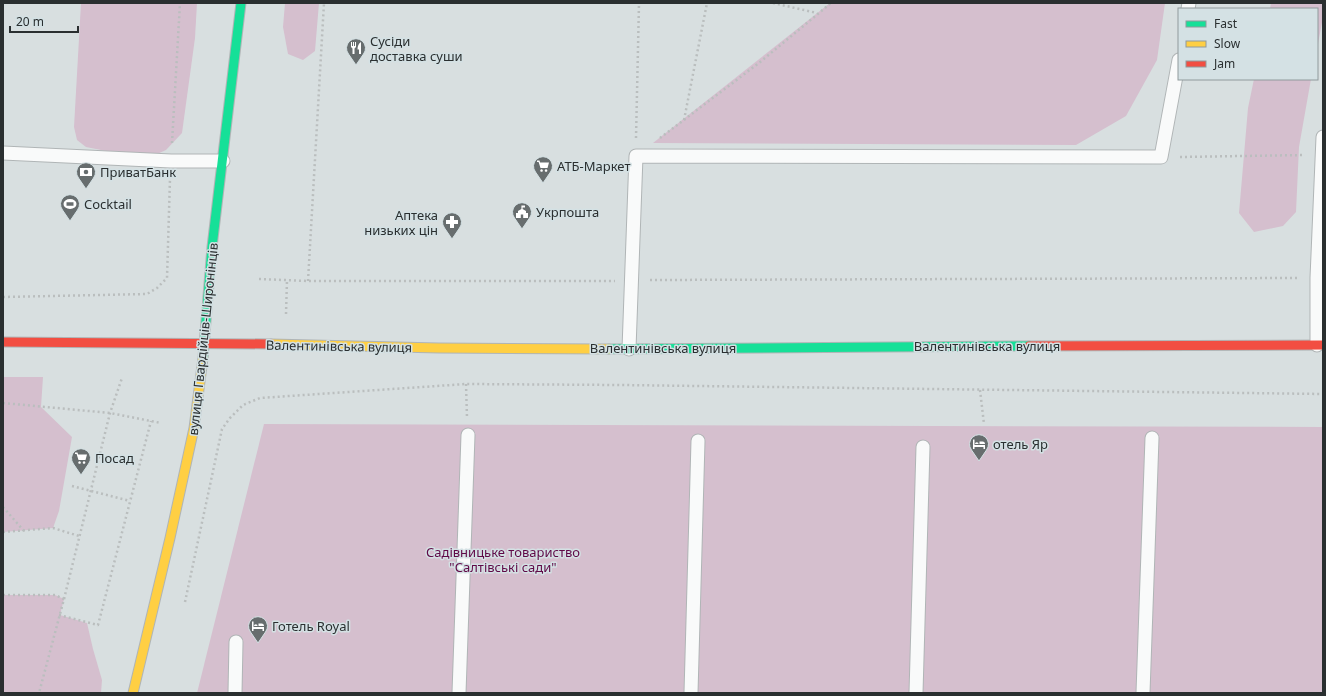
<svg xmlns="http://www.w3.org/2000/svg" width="1326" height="696" font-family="'Noto Sans',sans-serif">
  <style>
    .green { fill: #d5bfce }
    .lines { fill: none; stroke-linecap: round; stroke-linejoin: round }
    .lane-casing { stroke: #b0b5b6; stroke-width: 15 }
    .fast-casing { stroke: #b0b5b6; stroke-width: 11 }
    .slow-casing { stroke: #b0b5b6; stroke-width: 11 }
    .jam-casing { stroke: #b0b5b6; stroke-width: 11 }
    .path { stroke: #babebe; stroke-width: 2.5; stroke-dasharray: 2 3; stroke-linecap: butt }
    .lane { stroke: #f9fafa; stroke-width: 13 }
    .fast { stroke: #16e098; stroke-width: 9 }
    .slow { stroke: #ffcf43; stroke-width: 9 }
    .jam { stroke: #f24e42; stroke-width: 9 }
    .labels { text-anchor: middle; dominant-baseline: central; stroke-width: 3; stroke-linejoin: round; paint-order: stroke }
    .poi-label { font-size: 13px; fill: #2a2f30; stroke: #d4e1e4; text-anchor: start }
    .street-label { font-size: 13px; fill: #2a2f30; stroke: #d4e1e4 }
    .park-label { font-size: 13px; fill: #600947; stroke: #d4e1e4 }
  </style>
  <rect width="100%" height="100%" fill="#d8dfe0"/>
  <!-- green -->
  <g class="green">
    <path d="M81,3h116l-2,35 -13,95 -16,17 -9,4 -46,-2 -25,-5 -9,-7 -3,-13z"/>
    <path d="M285,3h34l-4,48 -12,9 -15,-6 -5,-27z"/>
    <path d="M830,3h335l-8,57 -31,56 -50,29 -423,-2z"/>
    <path d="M1271,3h52v14l-6,32v-40h-47z"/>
    <path d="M1254,79h57l-12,68 -3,65 -13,14 -29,6 -15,-19 9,-105z"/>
    <path d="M3,377h40l-2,30 31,30 -13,74 -6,17 -50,4z"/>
    <path d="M264,424l1059,3v266h-1126z"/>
    <path d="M3,595h52l9,4 -4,16 27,8 6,26 9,31 -1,13h-98z"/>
  </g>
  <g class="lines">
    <!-- lane casing -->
    <g class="lane-casing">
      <g id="lane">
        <path d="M1188,9l1,-6"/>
        <path d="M3,153l168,8h52"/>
        <path d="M1317,345v-67l6,-141"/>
        <path d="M629,349l7,-193 525,1 18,-97"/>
        <path d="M235,693l1,-51"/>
        <path d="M459,693l9,-258"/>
        <path d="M691,693l7,-252"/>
        <path d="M916,693l7,-246"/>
        <path d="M1143,693l9,-255"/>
      </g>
    </g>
    <!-- fast casing -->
    <g class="fast-casing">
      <g id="fast">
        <path d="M609,349l420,-3"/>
        <path d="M203,358l9,-111 29,-244"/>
      </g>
    </g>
    <!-- slow casing -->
    <g class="slow-casing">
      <g id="slow">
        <path d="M271,344l168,4 170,1"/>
        <path d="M133,693l37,-155 24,-110 9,-70"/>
      </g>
    </g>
    <!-- jam casing -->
    <g class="jam-casing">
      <g id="jam">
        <path d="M3,342l268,2"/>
        <path d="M1029,346l294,-1"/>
      </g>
    </g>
    <!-- path -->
    <g class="path">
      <path d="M773,3l44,10"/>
      <path d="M684,120l23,-117"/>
      <path d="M636,138l3,-135"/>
      <path d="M660,138l99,-75 72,-60"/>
      <path d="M172,143l8,-140"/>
      <path d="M1180,157l125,-2"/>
      <path d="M259,279l49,2h307"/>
      <path d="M650,280l649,-2"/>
      <path d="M308,281l16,-278"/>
      <path d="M3,297l144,-3 10,-6 10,-10 3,-100"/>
      <path d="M286,314l1,-34"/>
      <path d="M466,384l1,34"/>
      <path d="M980,390l4,34"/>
      <path d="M3,403l107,10 51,10"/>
      <path d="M72,486l58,15"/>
      <path d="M3,507l21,24"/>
      <path d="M3,532l50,-4 26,8"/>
      <path d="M3,595h52l9,4 -25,94"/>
      <path d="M64,599l46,-186 12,-35"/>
      <path d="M185,602l37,-173 8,-11 13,-13 17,-7 206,-14 154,1 703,9"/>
      <path d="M59,615l39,10 53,-204"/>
    </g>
    <!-- lane -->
    <use href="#lane" class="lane"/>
    <!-- fast -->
    <use href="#fast" class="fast"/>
    <!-- slow -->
    <use href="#slow" class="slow"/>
    <!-- jam -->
    <use href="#jam" class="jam"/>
  </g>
  <!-- icons -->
  <defs>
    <g id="restaurant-pin" transform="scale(1)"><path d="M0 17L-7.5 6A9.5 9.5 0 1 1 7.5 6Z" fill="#676d6e" stroke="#d4e1e4"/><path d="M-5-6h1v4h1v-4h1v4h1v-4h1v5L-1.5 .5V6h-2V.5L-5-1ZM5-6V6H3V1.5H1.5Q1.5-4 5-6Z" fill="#fff"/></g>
    <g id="supermarket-pin" transform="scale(1)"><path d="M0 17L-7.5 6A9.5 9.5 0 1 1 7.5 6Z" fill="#676d6e" stroke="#d4e1e4"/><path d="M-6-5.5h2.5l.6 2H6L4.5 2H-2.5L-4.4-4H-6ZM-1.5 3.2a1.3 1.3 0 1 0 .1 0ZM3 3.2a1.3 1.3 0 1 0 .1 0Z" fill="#fff"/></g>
    <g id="bank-pin" transform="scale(1)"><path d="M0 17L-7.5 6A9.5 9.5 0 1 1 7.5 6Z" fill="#676d6e" stroke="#d4e1e4"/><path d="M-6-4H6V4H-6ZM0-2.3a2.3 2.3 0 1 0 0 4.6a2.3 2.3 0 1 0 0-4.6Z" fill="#fff"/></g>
    <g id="stadium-pin" transform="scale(1)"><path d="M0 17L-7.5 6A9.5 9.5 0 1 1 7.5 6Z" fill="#676d6e" stroke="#d4e1e4"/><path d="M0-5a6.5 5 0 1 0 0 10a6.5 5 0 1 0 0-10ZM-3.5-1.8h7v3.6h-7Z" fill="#fff"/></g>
    <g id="civic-pin" transform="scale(1)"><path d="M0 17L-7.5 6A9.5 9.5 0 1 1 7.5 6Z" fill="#676d6e" stroke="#d4e1e4"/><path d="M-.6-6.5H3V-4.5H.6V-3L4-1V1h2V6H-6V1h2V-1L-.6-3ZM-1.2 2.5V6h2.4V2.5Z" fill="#fff"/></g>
    <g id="pharmacy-pin" transform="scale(1)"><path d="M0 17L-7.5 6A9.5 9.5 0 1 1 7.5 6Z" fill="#676d6e" stroke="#d4e1e4"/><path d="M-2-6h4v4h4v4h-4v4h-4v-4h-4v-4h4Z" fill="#fff"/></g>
    <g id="hotel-pin" transform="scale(1)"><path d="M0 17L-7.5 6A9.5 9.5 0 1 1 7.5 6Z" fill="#676d6e" stroke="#d4e1e4"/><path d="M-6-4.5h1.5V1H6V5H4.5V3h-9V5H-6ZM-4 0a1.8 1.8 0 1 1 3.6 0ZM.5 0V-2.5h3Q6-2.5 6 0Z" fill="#fff"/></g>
  </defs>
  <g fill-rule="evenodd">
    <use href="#restaurant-pin" x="356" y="48"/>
    <use href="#supermarket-pin" x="543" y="166"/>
    <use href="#bank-pin" x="86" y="172"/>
    <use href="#stadium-pin" x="70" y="204"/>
    <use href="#civic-pin" x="522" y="212"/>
    <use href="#pharmacy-pin" x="452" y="222"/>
    <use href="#hotel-pin" x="979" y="444"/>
    <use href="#supermarket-pin" x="81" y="458"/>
    <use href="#hotel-pin" x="258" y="626"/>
  </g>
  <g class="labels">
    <!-- poi labels -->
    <g class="poi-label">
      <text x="370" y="41">Сусіди<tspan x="370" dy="15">доставка суши</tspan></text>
      <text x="557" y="166">АТБ-Маркет</text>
      <text x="100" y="172">ПриватБанк</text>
      <text x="84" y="204">Cocktail</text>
      <text x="536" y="212">Укрпошта</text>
      <text x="438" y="215" text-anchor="end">Аптека<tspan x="438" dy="15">низьких цін</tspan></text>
      <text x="993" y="444">отель Яр</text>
      <text x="95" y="458">Посад</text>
      <text x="272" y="626">Готель Royal</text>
    </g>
    <!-- street labels -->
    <g class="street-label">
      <text transform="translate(203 339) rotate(-84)">вулиця Гвардійців-Широнінців</text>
      <text transform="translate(339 346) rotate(1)">Валентинівська вулиця</text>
      <text x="987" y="346">Валентинівська вулиця</text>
      <text x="663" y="348">Валентинівська вулиця</text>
    </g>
    <!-- park labels -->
    <g class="park-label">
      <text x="503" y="552">Садівницьке товариство<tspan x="503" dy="15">"Салтівські сади"</tspan></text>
    </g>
  </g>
  <!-- border -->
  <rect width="1326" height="696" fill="none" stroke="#2a2f30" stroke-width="8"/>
  <!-- legend -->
  <rect x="1178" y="8" width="140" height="72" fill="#d4e1e4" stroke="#909a9c"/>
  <rect x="1186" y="21" width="20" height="6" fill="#16e098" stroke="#909a9c"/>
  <text x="1214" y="28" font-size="12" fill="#2a2f30">Fast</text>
  <rect x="1186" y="41" width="20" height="6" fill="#ffcf43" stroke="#909a9c"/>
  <text x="1214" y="48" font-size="12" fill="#2a2f30">Slow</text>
  <rect x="1186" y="61" width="20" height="6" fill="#f24e42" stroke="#909a9c"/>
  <text x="1214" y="68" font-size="12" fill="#2a2f30">Jam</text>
  <!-- scale -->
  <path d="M10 26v6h68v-6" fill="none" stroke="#2a2f30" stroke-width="2"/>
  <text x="16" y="26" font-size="12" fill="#2a2f30" stroke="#d4e1e4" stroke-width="3" paint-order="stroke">20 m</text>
</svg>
